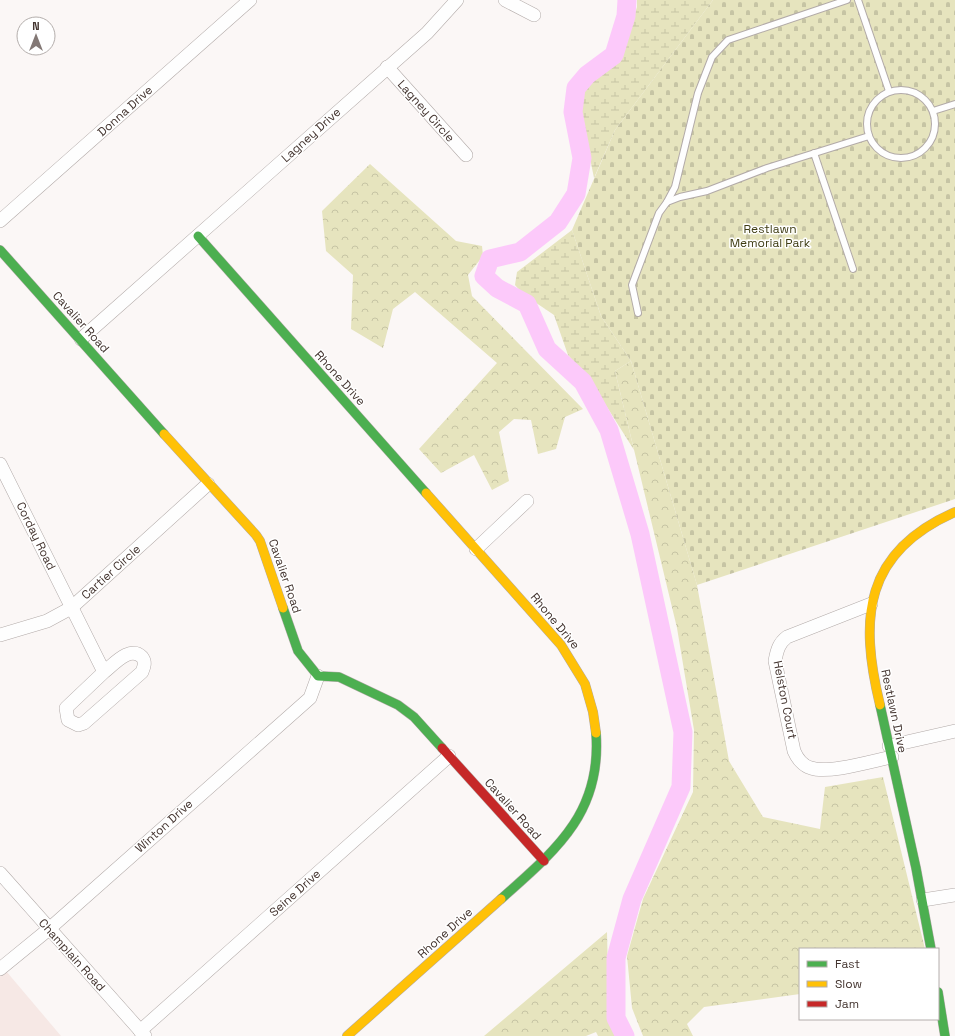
<svg xmlns="http://www.w3.org/2000/svg" width="955" height="1036" font-family="'Space Grotesk',sans-serif">
  <style>
    .built { fill: #f6e8e5 }
    .forest { fill: url(#forest-crowns) }
    .wetland { fill: url(#wetland-marsh) }
    .cemetery { fill: url(#cemetery-stones) }
    .lines { fill: none; stroke-linecap: round; stroke-linejoin: round }
    .river { stroke: #fcc9fa; stroke-width: 19 }
    .lane-casing { stroke: #b2aaa8; stroke-width: 8 }
    .street-casing { stroke: #b2aaa8; stroke-width: 14 }
    .fast-casing { stroke: #b2aaa8; stroke-width: 10 }
    .slow-casing { stroke: #b2aaa8; stroke-width: 10 }
    .jam-casing { stroke: #b2aaa8; stroke-width: 10 }
    .lane { stroke: #fefefe; stroke-width: 6 }
    .street { stroke: #fefefe; stroke-width: 13 }
    .fast { stroke: #4caf50; stroke-width: 9 }
    .slow { stroke: #ffc107; stroke-width: 9 }
    .jam { stroke: #c62828; stroke-width: 9 }
    .labels { text-anchor: middle; dominant-baseline: central; stroke-width: 3; stroke-linejoin: round; paint-order: stroke }
    .street-label { font-size: 12px; fill: #43342f; stroke: #fff }
    .park-label { font-size: 12px; fill: #3e3c12; stroke: #fff }
  </style>
  <defs>
    <pattern id="forest-crowns" width="20" height="18" patternUnits="userSpaceOnUse"><rect width="20" height="18" fill="#e6e4be"/><path d="M2 6a3 3 0 1 1 6 0M12 15a3 3 0 1 1 6 0" fill="none" stroke="#c6c4a4"/></pattern>
    <pattern id="wetland-marsh" width="20" height="14" patternUnits="userSpaceOnUse"><rect width="20" height="14" fill="#e6e4be"/><path d="M1 5h8M5 5V1M11 12h8M15 12V8" fill="none" stroke="#c6c4a4"/></pattern>
    <pattern id="cemetery-stones" width="16" height="16" patternUnits="userSpaceOnUse"><rect width="16" height="16" fill="#e6e4be"/><path d="M2 7V4a2 2 0 0 1 4 0v3zM10 15v-3a2 2 0 0 1 4 0v3z" fill="#c6c4a4"/></pattern>
  </defs>
  <rect width="100%" height="100%" fill="#fbf7f6"/>
  <!-- built -->
  <path class="built" d="M6,971l55,65h-61v-61z"/>
  <!-- forest -->
  <g class="forest">
    <path d="M370,164l86,77 26,5 1,10 -15,19 4,21 111,113 -18,8 -9,32 -18,5 -7,-34 -17,-1 -15,13 10,49 -17,9 -18,-35 -33,18 -22,-24 78,-86 -82,-71 -22,17 -10,39 -32,-19 2,-54 -27,-24 -4,-40z"/>
    <path d="M631,361l66,224 32,176 34,56 57,12 5,-42 58,-10 42,172h-125v45l-96,13 -17,17 6,12h-50l-11,-28 -5,-52 16,-57 50,-107 1,-62 -17,-102 -62,-257z"/>
    <path d="M607,932l2,87 9,17h-20l-2,-4 -10,4h-102z"/>
  </g>
  <!-- wetland -->
  <g class="wetland">
    <path d="M637,0h76l-98,130 -21,48 -15,-74 2,-14 7,-10 32,-18 17,-55z"/>
    <path d="M572,230l29,86 30,45 -16,10 19,79 -44,-70 -22,-25 -14,-40 -31,-21 -8,-9 2,-13z"/>
  </g>
  <!-- cemetery -->
  <path class="cemetery" d="M713,0h242v499l-258,86 -66,-224 -30,-45 -29,-86 43,-100z"/>
  <g class="lines">
    <!-- river -->
    <path class="river" d="M625,1036l-9,-18v-60l16,-59 49,-112 2,-55 -43,-198 -31,-104 -26,-48 -36,-33 -20,-45 -30,-16 -13,-12 6,-17 30,-7 38,-30 18,-28 6,-36 -9,-46 3,-24 11,-13 27,-20 12,-39 1,-16"/>
    <!-- lane casing -->
    <g class="lane-casing">
      <g id="lane">
        <path d="M858,0l31,91"/>
        <circle cx="901" cy="124" r="34"/>
        <path d="M933,111l22,-7"/>
        <path d="M814,153l39,116"/>
        <path d="M667,202l8,-15 23,-94 14,-36 16,-17 119,-40"/>
        <path d="M638,313l-6,-28 27,-72 8,-11 13,-5 27,-6 60,-23 102,-32"/>
      </g>
    </g>
    <!-- street casing -->
    <g class="street-casing">
      <g id="street">
        <path d="M505,0l29,15"/>
        <path d="M387,67l79,88"/>
        <path d="M0,221l250,-221"/>
        <path d="M81,339l346,-306 30,-33"/>
        <path d="M0,464l104,208 -38,36 2,12 10,5 6,-2 58,-51c2,-5 4,-10 0,-15 -12,-12 -28,7 -38,15"/>
        <path d="M476,549l51,-48"/>
        <path d="M871,604l-84,33c-8,6 -10,13 -12,24l19,90c3,7 9,15 17,17 18,6 61,-7 81,-11"/>
        <path d="M0,635l47,-14 24,-13 137,-124"/>
        <path d="M889,746l66,-15"/>
        <path d="M0,873l145,163"/>
        <path d="M923,900l32,-5"/>
        <path d="M0,969l49,-40 261,-231 8,-22"/>
        <path d="M140,1031l309,-275"/>
      </g>
    </g>
    <!-- fast casing -->
    <g class="fast-casing">
      <g id="fast">
        <path d="M198,236l228,257"/>
        <path d="M0,250l164,184"/>
        <path d="M283,608l15,43 20,25 21,1 59,28 16,12 28,31"/>
        <path d="M880,705l36,163 15,81"/>
        <path d="M501,899c55,-49 101,-86 95,-166"/>
        <path d="M938,992l7,44"/>
      </g>
    </g>
    <!-- slow casing -->
    <g class="slow-casing">
      <g id="slow">
        <path d="M164,434l92,101 4,6 23,67"/>
        <path d="M426,493l135,152 24,39 8,28 3,21"/>
        <path d="M880,705c-21,-87 -16,-153 75,-193"/>
        <path d="M347,1036l154,-137"/>
      </g>
    </g>
    <!-- jam casing -->
    <g class="jam-casing">
      <path id="jam" d="M442,748l102,113"/>
    </g>
    <!-- lane -->
    <use href="#lane" class="lane"/>
    <!-- street -->
    <use href="#street" class="street"/>
    <!-- fast -->
    <use href="#fast" class="fast"/>
    <!-- slow -->
    <use href="#slow" class="slow"/>
    <!-- jam -->
    <use href="#jam" class="jam"/>
  </g>
  <g class="labels">
    <!-- street labels -->
    <g class="street-label">
      <text transform="translate(125 111) rotate(-42)">Donna Drive</text>
      <text transform="translate(426 111) rotate(48)">Lagney Circle</text>
      <text transform="translate(311 135) rotate(-42)">Lagney Drive</text>
      <text transform="translate(81 322) rotate(48)">Cavalier Road</text>
      <text transform="translate(340 378) rotate(48)">Rhone Drive</text>
      <text transform="translate(36 536) rotate(64)">Corday Road</text>
      <text transform="translate(111 572) rotate(-42)">Cartier Circle</text>
      <text transform="translate(285 576) rotate(71)">Cavalier Road</text>
      <text transform="translate(555 621) rotate(50)">Rhone Drive</text>
      <text transform="translate(785 700) rotate(79)">Helston Court</text>
      <text transform="translate(894 711) rotate(78)">Restlawn Drive</text>
      <text transform="translate(513 809) rotate(48)">Cavalier Road</text>
      <text transform="translate(164 826) rotate(-42)">Winton Drive</text>
      <text transform="translate(295 893) rotate(-42)">Seine Drive</text>
      <text transform="translate(445 933) rotate(-42)">Rhone Drive</text>
      <text transform="translate(72 955) rotate(48)">Champlain Road</text>
    </g>
    <!-- park labels -->
    <g class="park-label">
      <text x="770" y="229">Restlawn<tspan x="770" dy="14">Memorial Park</tspan></text>
    </g>
  </g>
  <!-- legend -->
  <rect x="799" y="948" width="140" height="72" fill="#ffffff" stroke="#b4aeac"/>
  <rect x="807" y="961" width="20" height="6" fill="#4caf50" stroke="#b4aeac"/>
  <text x="835" y="968" font-size="12" fill="#43342f">Fast</text>
  <rect x="807" y="981" width="20" height="6" fill="#ffc107" stroke="#b4aeac"/>
  <text x="835" y="988" font-size="12" fill="#43342f">Slow</text>
  <rect x="807" y="1001" width="20" height="6" fill="#c62828" stroke="#b4aeac"/>
  <text x="835" y="1008" font-size="12" fill="#43342f">Jam</text>
  <!-- north arrow -->
  <g transform="translate(36 36)"><circle r="19" fill="#ffffff" stroke="#b4aeac"/>
  <path d="M0-3L7 15L0 10L-7 15Z" fill="#837875"/>
  <text y="-6" font-size="11" font-weight="bold" text-anchor="middle" fill="#43342f">N</text>
  </g>
</svg>
